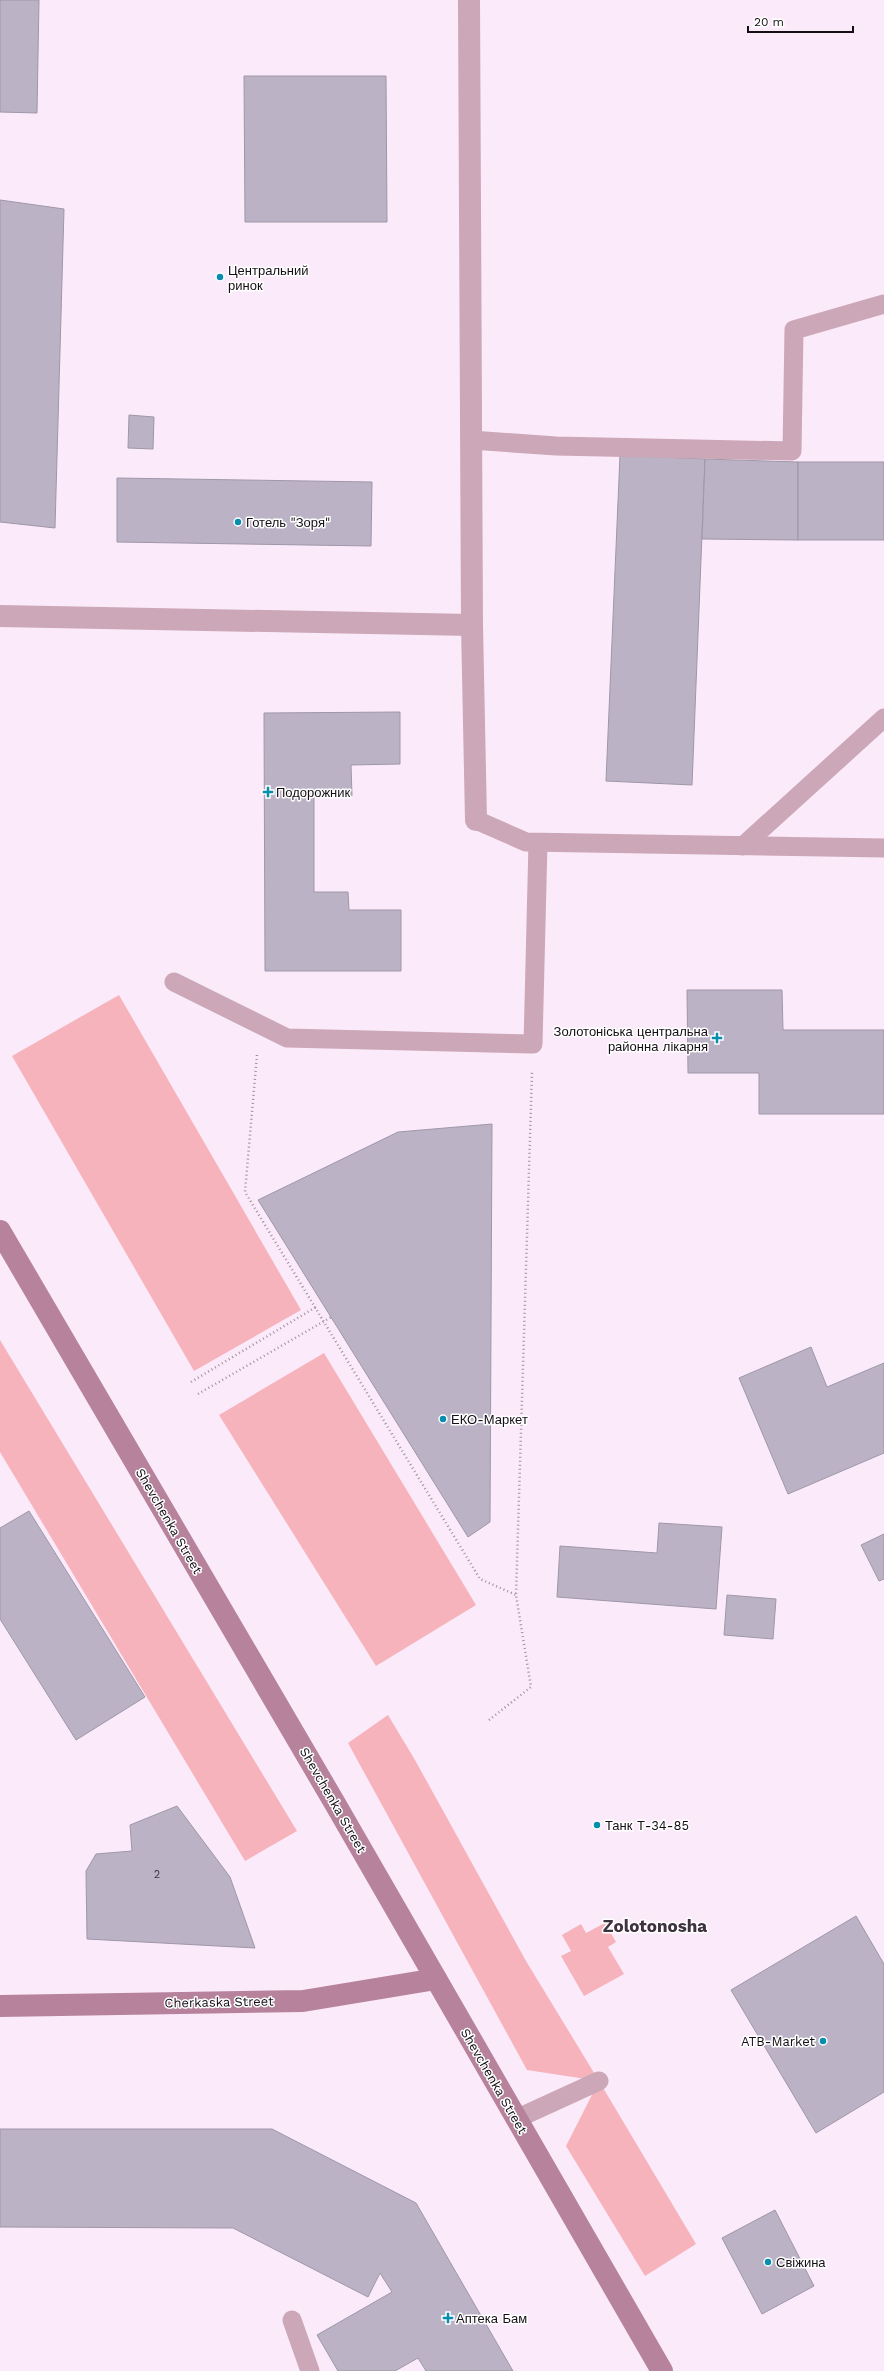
<svg xmlns="http://www.w3.org/2000/svg" width="884" height="2371" font-family="'Work Sans',sans-serif">
  <style>
    .green { fill: #f6b3bc }
    .building { fill: #bbb2c5; stroke: #9f97a9 }
    .lines { fill: none; stroke-linecap: round; stroke-linejoin: round }
    .path { stroke: #9e919d; stroke-width: 2.5; stroke-dasharray: 1 3; stroke-linecap: butt }
    .lane { stroke: #cba7b7; stroke-width: 19 }
    .street { stroke: #cba7b7; stroke-width: 22 }
    .secondary { stroke: #b7839c; stroke-width: 22 }
    .poi-dot { fill: #078eac; stroke: #fff; stroke-width: 1.5 }
    .labels { text-anchor: middle; dominant-baseline: central; stroke-width: 3; stroke-linejoin: round; paint-order: stroke }
    .number-label { font-size: 11px; fill: #3e3841 }
    .poi-label { font-size: 13px; fill: #150f15; stroke: #fff; text-anchor: start }
    .street-label { font-size: 13px; fill: #150f15; stroke: #fff }
    .district-label { font-size: 17px; font-weight: bold; fill: #3f323f; stroke: #fff }
  </style>
  <rect width="100%" height="100%" fill="#fbeafa"/>
  <!-- green -->
  <g class="green">
    <path d="M119,995l182,315 -107,61 -182,-315z"/>
    <path d="M0,1340l297,491 -52,30 -245,-409z"/>
    <path d="M324,1353l152,252 -100,61 -157,-251z"/>
    <path d="M388,1715l27,45 111,201 73,120 97,163 -51,32 -79,-130 33,-65 -72,-11 -179,-327z"/>
    <path d="M605,1923l11,19 -8,5 16,27 -40,22 -23,-40 10,-5 -9,-16 19,-11 5,9z"/>
  </g>
  <!-- building -->
  <g class="building">
    <path d="M0,0h39l-2,113 -37,-1z"/>
    <path d="M244,76h142l1,146h-142z"/>
    <path d="M0,200l64,9 -9,319 -55,-6z"/>
    <path d="M129,415l25,2 -1,32 -25,-1z"/>
    <path d="M620,455l85,4 -13,326 -86,-4z"/>
    <path d="M705,459l93,3v78l-96,-1z"/>
    <rect x="798" y="462" width="86" height="78"/>
    <path d="M117,478l255,4 -1,64 -254,-4z"/>
    <path d="M400,712v52l-49,1 1,31h-38v96h34l1,18h52v61h-136l-1,-258z"/>
    <path d="M687,990h95l1,40h101v84h-125v-41h-71z"/>
    <path d="M492,1124l-2,398 -22,15 -210,-337 140,-68z"/>
    <path d="M811,1347l16,40 57,-24v90l-96,41 -49,-116z"/>
    <path d="M29,1511l116,186 -69,43 -76,-121v-91z"/>
    <path d="M659,1523l63,4 -6,82 -159,-12 3,-51 97,7z"/>
    <path d="M884,1534v45l-5,2 -18,-36z"/>
    <path d="M727,1595l49,4 -3,40 -49,-4z"/>
    <path d="M177,1806l53,71 25,71 -168,-9 -1,-68 10,-17 36,-3 -2,-26z"/>
    <path d="M856,1916l28,48v128l-68,41 -85,-143z"/>
    <path d="M0,2129h272l144,74 97,168h-87l-8,-13 -23,13h-57l-21,-36 75,-43 -12,-19 -12,24 -135,-69 -233,-1z"/>
    <path d="M775,2210l39,76 -52,28 -40,-76z"/>
  </g>
  <g class="lines">
    <!-- path -->
    <g class="path">
      <path d="M257,1055l-12,137 235,387 36,16"/>
      <path d="M191,1382l125,-75"/>
      <path d="M198,1394l135,-78"/>
      <path d="M489,1720l42,-33 -15,-92 16,-523"/>
    </g>
    <!-- lane -->
    <g class="lane">
      <path d="M471,440l85,6 236,5 2,-121 90,-26"/>
      <path d="M476,820l50,22 358,6"/>
      <path d="M743,846l141,-128"/>
      <path d="M174,982l113,56 246,6 5,-201"/>
      <path d="M516,2119l83,-38"/>
      <path d="M292,2320l18,51"/>
    </g>
    <!-- street -->
    <g class="street">
      <path d="M469,0l3,625 4,195"/>
      <path d="M0,616l472,9"/>
    </g>
    <!-- secondary -->
    <g class="secondary">
      <path d="M0,1231l337,576 325,564"/>
      <path d="M0,2006l303,-5 133,-22"/>
    </g>
  </g>
  <!-- markers -->
  <g class="poi-dot">
    <circle cx="220" cy="277" r="4"/>
    <circle cx="238" cy="522" r="4"/>
    <path d="M266 786h4v4h4v4h-4v4h-4v-4h-4v-4h4z"/>
    <path d="M715 1032h4v4h4v4h-4v4h-4v-4h-4v-4h4z"/>
    <circle cx="443" cy="1419" r="4"/>
    <circle cx="597" cy="1825" r="4"/>
    <circle cx="823" cy="2041" r="4"/>
    <circle cx="768" cy="2262" r="4"/>
    <path d="M446 2312h4v4h4v4h-4v4h-4v-4h-4v-4h4z"/>
  </g>
  <g class="labels">
    <!-- number labels -->
    <g class="number-label">
      <text x="157" y="1874">2</text>
    </g>
    <!-- poi labels -->
    <g class="poi-label">
      <text x="228" y="270">Центральний<tspan x="228" dy="15">ринок</tspan></text>
      <text x="246" y="522">Готель "Зоря"</text>
      <text x="276" y="792">Подорожник</text>
      <text x="708" y="1031" text-anchor="end">Золотоніська центральна<tspan x="708" dy="15">районна лікарня</tspan></text>
      <text x="451" y="1419">ЕКО-Маркет</text>
      <text x="605" y="1825">Танк Т-34-85</text>
      <text x="815" y="2041" text-anchor="end">ATB-Market</text>
      <text x="776" y="2262">Свіжина</text>
      <text x="456" y="2318">Аптека Бам</text>
    </g>
    <!-- street labels -->
    <g class="street-label">
      <text transform="translate(169 1521) rotate(60)">Shevchenka Street</text>
      <text transform="translate(333 1800) rotate(60)">Shevchenka Street</text>
      <text transform="translate(219 2002) rotate(-1)">Cherkaska Street</text>
      <text transform="translate(494 2081) rotate(60)">Shevchenka Street</text>
    </g>
    <!-- district labels -->
    <g class="district-label">
      <text x="655" y="1926">Zolotonosha</text>
    </g>
  </g>
  <!-- scale -->
  <path d="M748 26v6h105v-6" fill="none" stroke="#150f15" stroke-width="2"/>
  <text x="754" y="26" font-size="12" fill="#150f15" stroke="#ffffff" stroke-width="3" paint-order="stroke">20 m</text>
</svg>
